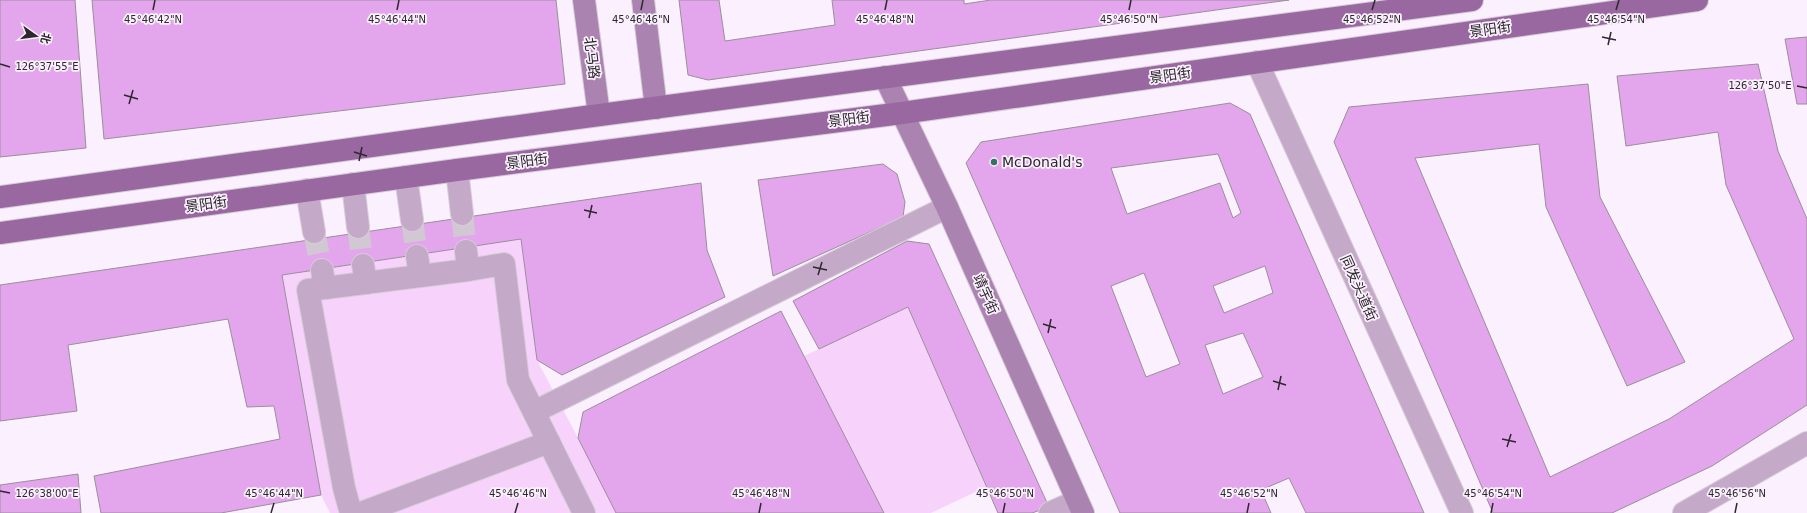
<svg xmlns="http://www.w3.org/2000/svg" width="1807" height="513" font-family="'DejaVu Sans','Noto Sans SC',sans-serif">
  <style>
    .green { fill: #f7d3fc }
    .building { fill: #e3a5ec; stroke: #9a8f9b; fill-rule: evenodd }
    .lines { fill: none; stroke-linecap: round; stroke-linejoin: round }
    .pedestrian-tunnel { stroke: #d2c8d3; stroke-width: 22; stroke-dasharray: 22 11; stroke-linecap: butt }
    .pedestrian-casing { stroke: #d6ccd8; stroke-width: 24 }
    .tertiary-casing { stroke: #d6ccd8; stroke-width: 24 }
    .secondary-casing { stroke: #d6ccd8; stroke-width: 24 }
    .primary-casing { stroke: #d6ccd8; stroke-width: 24 }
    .pedestrian { stroke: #c4a9c8; stroke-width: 22 }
    .tertiary { stroke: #c4a9c8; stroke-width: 22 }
    .secondary { stroke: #ab83b1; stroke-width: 22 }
    .primary { stroke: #9968a1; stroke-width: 22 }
    .ticks { fill: none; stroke: #2c282d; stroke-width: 1.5 }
    .poi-dot { fill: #347361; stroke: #fbf0fd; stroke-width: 1.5 }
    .labels { text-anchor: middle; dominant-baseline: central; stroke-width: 3.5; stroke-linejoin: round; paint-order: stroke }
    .street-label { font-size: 14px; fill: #2c282d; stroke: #fbf0fd }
    .poi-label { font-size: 14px; fill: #2c282d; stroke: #fbf0fd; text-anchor: start }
    .ticks-label { font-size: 10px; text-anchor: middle; fill: #2c282d; stroke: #fbf0fd; stroke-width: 3.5; stroke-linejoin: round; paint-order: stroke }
  </style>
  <rect width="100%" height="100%" fill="#fbf0fd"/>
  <!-- green -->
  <g class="green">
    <path d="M521,239l16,121 41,78 38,75h-286l-9,-18 -39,-220z"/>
    <path d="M908,307l78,180 -55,26h-47l-80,-157z"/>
  </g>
  <!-- building -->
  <g class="building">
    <path d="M0,0h75l11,148 -86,9z"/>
    <path d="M92,0h464l9,84 -461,55z"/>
    <path d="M679,0h40l6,41 110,-16 -3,-25h132v4l27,-4h298l-581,80 -20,-5z"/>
    <path d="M1807,37v67h-10l-12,-65z"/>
    <path d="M1758,64l20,87 29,68v186l-95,61 -100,47h-119l-159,-371 15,-35 239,-23 12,113 85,165 -58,24 -81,-179 -7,-63 -124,14 135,319 119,-58 125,-80 -68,-154 -8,-53 -92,14 -9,-70z"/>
    <path d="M1230,103l20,11 174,399h-118l-17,-35 -28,12 10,23h-151l-154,-350 15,-21zM1218,154l23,59 -8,5 -13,-35 -93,31 -16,-46zM1265,266l8,27 -49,20 -11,-27zM1144,273l36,91 -34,13 -35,-91zM1243,333l20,44 -40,17 -18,-49z"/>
    <path d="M883,164l14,10 8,28 -2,15 -130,59 -15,-96z"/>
    <path d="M701,183l6,67 18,47 -163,78 -25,-15 -16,-121 -239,36 39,220 -100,18h-120l-7,-37 186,-37 -6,-33 -27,1 -19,-88 -160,26 9,66 -77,10v-136z"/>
    <path d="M907,241l22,3 120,263 -17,6h-34l-90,-206 -89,42 -26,-48z"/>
    <path d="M781,311l103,202h-268l-38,-75 5,-26z"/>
    <path d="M78,474l3,39h-81v-28z"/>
  </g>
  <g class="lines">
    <!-- pedestrian-tunnel -->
    <g class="pedestrian-tunnel">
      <path d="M462,214l4,37"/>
      <path d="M412,220l5,36"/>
      <path d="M358,227l5,38"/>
      <path d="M314,232l8,38"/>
    </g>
    <!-- pedestrian casing -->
    <g class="pedestrian-casing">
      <g id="pedestrian">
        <path d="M457,170l5,44"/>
        <path d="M406,177l6,43"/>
        <path d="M353,184l5,43"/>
        <path d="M307,190l7,42"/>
        <path d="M417,256l3,20"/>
        <path d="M363,265l3,18"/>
        <path d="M322,270l3,18 143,-18 -2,-19"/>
        <path d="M468,270l36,-6 14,116 66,133"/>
        <path d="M325,288l-17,2 36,198 7,25"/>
        <path d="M534,412l413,-205"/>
        <path d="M361,513l188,-71"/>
        <path d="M1050,513l27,-12"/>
      </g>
    </g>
    <!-- tertiary casing -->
    <g class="tertiary-casing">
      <g id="tertiary">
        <path d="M1257,62l205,451"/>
        <path d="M1684,513l123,-70"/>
      </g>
    </g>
    <!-- secondary casing -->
    <g class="secondary-casing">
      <g id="secondary">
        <path d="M584,0l15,115"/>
        <path d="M643,0l13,108"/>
        <path d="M885,77l62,130 136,306"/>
      </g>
    </g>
    <!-- primary casing -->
    <g class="primary-casing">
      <g id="primary">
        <path d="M0,197l592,-81 880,-116"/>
        <path d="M0,233l457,-63 445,-57 795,-113"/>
      </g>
    </g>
    <!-- pedestrian -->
    <use href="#pedestrian" class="pedestrian"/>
    <!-- tertiary -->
    <use href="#tertiary" class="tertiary"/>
    <!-- secondary -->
    <use href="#secondary" class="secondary"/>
    <!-- primary -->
    <use href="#primary" class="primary"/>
  </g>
  <!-- ticks -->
  <path class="ticks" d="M153,10l2,-10M397,10l2,-10M641,10l2,-10M885,10l2,-10M1129,10l2,-10M1372,10l3,-10M1616,10l3,-10M1602,37l14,3M1608,45l3,-13M0,64l10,3M1797,86l10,2M124,95l14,4M129,104l4,-14M354,152l13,4M359,161l3,-14M584,210l13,3M589,218l3,-13M813,267l14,3M818,275l4,-13M1043,324l13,4M1048,333l3,-14M1273,381l13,4M1278,390l3,-14M1502,439l14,3M1507,447l4,-13M0,491l10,2M271,513l3,-10M515,513l3,-10M759,513l2,-10M1003,513l2,-10M1247,513l2,-10M1491,513l2,-10M1735,513l2,-10"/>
  <!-- markers -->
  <circle class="poi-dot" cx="994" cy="162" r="4"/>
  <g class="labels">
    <!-- street labels -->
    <g class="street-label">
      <text transform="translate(1490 29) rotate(-8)">景阳街</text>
      <text transform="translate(592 58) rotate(83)">北马路</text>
      <text transform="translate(1170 75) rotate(-8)">景阳街</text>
      <text transform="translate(849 119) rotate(-7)">景阳街</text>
      <text transform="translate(527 161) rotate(-7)">景阳街</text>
      <text transform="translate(206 204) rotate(-8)">景阳街</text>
      <text transform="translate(1359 288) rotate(66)">同发头道街</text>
      <text transform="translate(986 294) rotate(66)">靖宇街</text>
    </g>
    <!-- poi labels -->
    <g class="poi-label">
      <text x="1002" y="162">McDonald's</text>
    </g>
  </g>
  <g class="ticks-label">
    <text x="153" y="23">45°46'42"N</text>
    <text x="397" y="23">45°46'44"N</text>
    <text x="641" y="23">45°46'46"N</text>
    <text x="885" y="23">45°46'48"N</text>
    <text x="1129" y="23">45°46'50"N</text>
    <text x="1372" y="23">45°46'52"N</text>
    <text x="1616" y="23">45°46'54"N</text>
    <text x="47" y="70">126°37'55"E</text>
    <text x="1760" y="89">126°37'50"E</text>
    <text x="274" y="497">45°46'44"N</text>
    <text x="518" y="497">45°46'46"N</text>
    <text x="761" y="497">45°46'48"N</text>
    <text x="1005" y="497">45°46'50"N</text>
    <text x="1249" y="497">45°46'52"N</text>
    <text x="1493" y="497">45°46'54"N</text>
    <text x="1737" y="497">45°46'56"N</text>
    <text x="47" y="497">126°38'00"E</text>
  </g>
  <!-- north arrow -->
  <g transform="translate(36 36) rotate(104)" stroke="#fbf0fd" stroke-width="3" paint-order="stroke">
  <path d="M0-3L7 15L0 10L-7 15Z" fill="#2c282d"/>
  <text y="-6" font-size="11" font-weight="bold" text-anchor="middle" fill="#2c282d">北</text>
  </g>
</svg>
